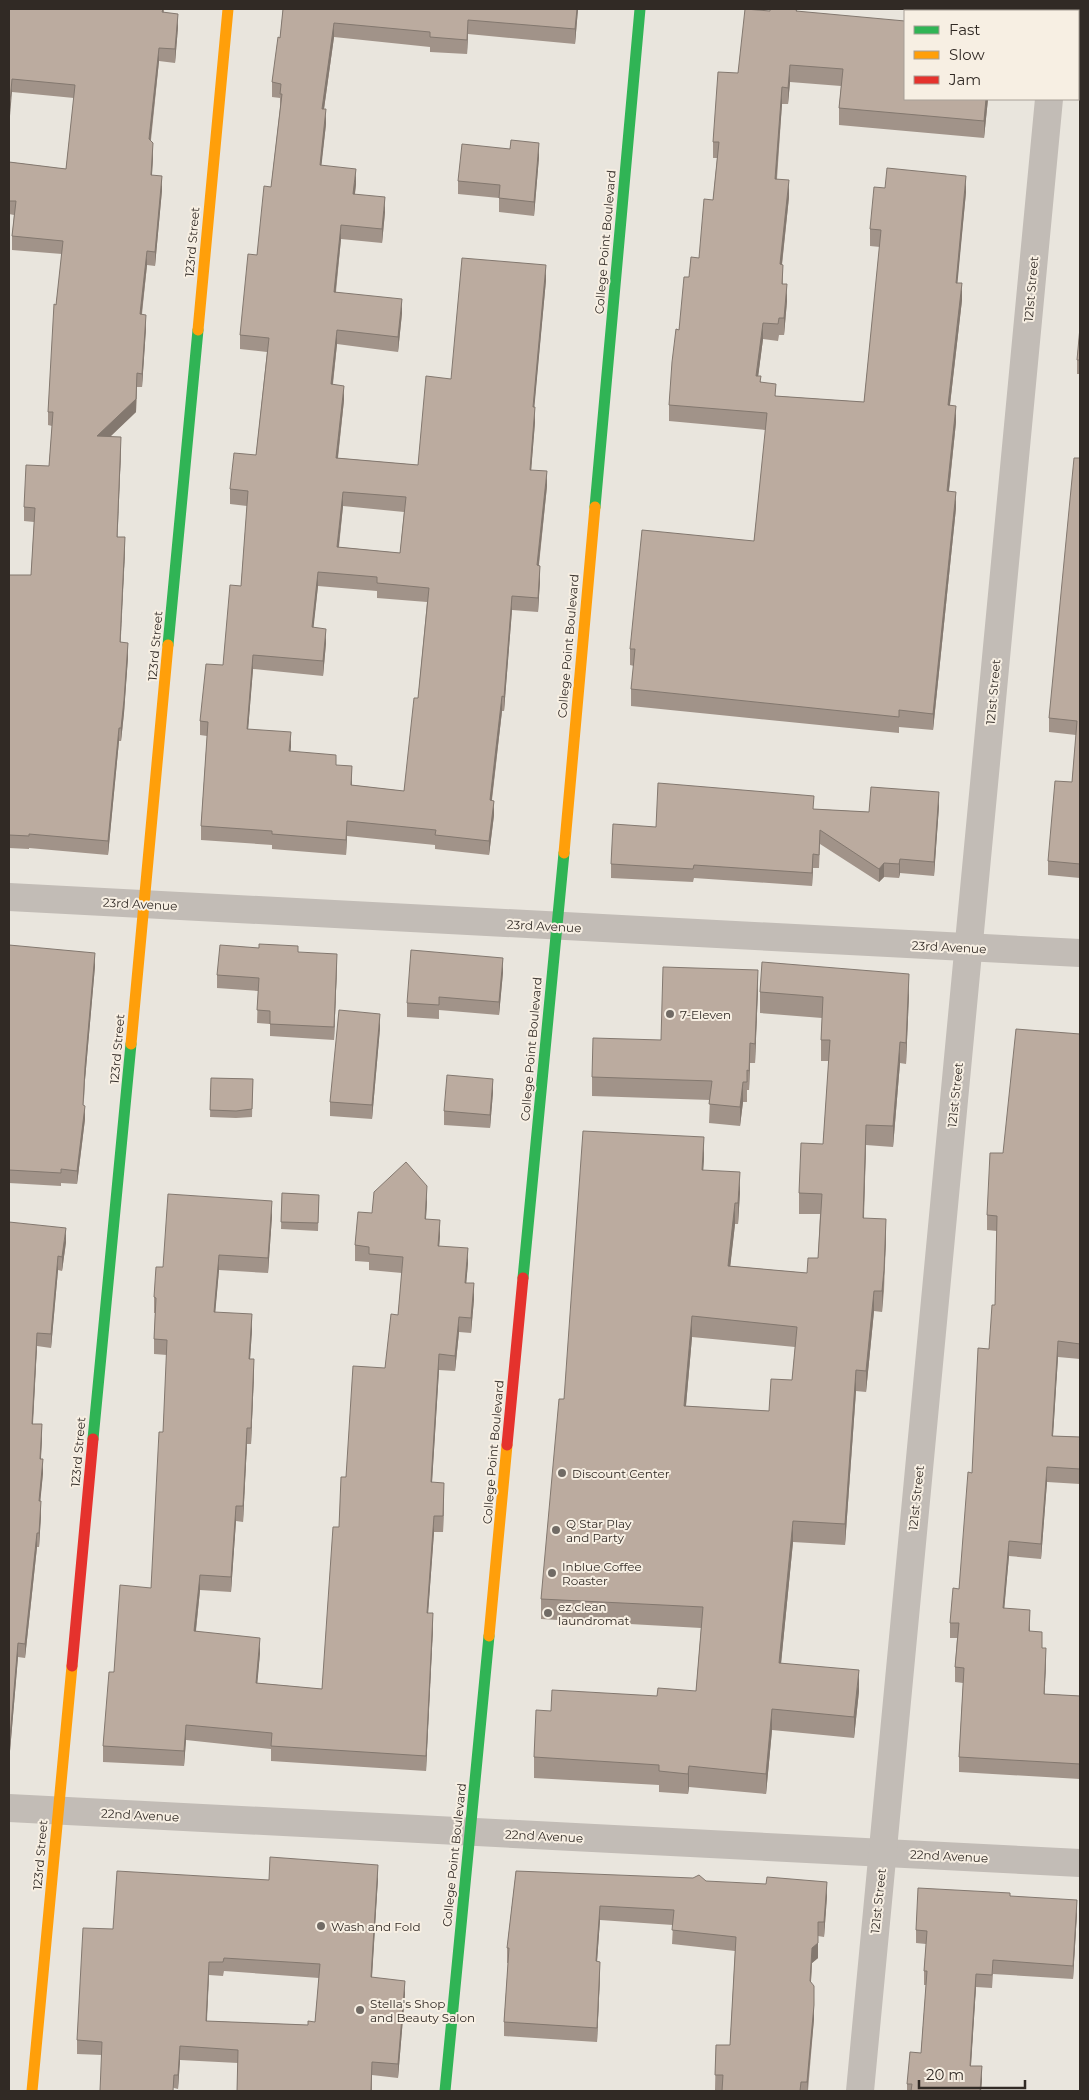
<svg xmlns="http://www.w3.org/2000/svg" width="1089" height="2100" font-family="Montserrat,sans-serif">
  <style>
    .lines { fill: none; stroke-linecap: round; stroke-linejoin: round }
    .street { stroke: #c2bcb6; stroke-width: 28 }
    .fast { stroke: #30b455; stroke-width: 11 }
    .slow { stroke: #ff9f0a; stroke-width: 11 }
    .jam { stroke: #e5322d; stroke-width: 11 }
    .wall { fill: #a19389; fill-rule: evenodd }
    .shaded-wall { fill: #83786f }
    .building { fill: #bbab9f; stroke: #83786f; fill-rule: evenodd }
    .poi-dot { fill: #716b65; stroke: #f7efe3; stroke-width: 2 }
    .labels { text-anchor: middle; dominant-baseline: central; stroke-width: 4; stroke-linejoin: round; paint-order: stroke }
    .street-label { font-size: 12px; fill: #312a25; stroke: #f7efe3 }
    .poi-label { font-size: 12px; fill: #312a25; stroke: #f7efe3; text-anchor: start }
  </style>
  <rect width="100%" height="100%" fill="#e9e5dd"/>
  <g class="lines">
    <!-- street -->
    <g class="street">
      <path d="M1057,11v-2"/>
      <path d="M9,897l1071,56"/>
      <path d="M9,1808l1071,55"/>
      <path d="M860,2091l189,-1992"/>
    </g>
    <!-- fast -->
    <g class="fast">
      <path d="M595,507l45,-498"/>
      <path d="M168,645l30,-315"/>
      <path d="M523,1278l41,-425"/>
      <path d="M93,1439l38,-395"/>
      <path d="M445,2091l44,-455"/>
    </g>
    <!-- slow -->
    <g class="slow">
      <path d="M198,330l30,-321"/>
      <path d="M564,853l31,-346"/>
      <path d="M131,1044l37,-399"/>
      <path d="M489,1636l18,-191"/>
      <path d="M32,2091l40,-425"/>
    </g>
    <!-- jam -->
    <g class="jam">
      <path d="M507,1445l16,-167"/>
      <path d="M72,1666l21,-227"/>
    </g>
  </g>
  <!-- wall -->
  <g class="wall">
    <path d="M9,9h155v4l14,14 -3,36 -16,-2 -8,79 2,17 -1,18 10,15 -7,76 -8,-1 -5,49 4,14 -4,59h-5l-1,25 -25,24 10,15 -4,86 8,14 -5,91 8,15 -4,56 -3,28h-2l-11,114 -79,-7v1l-20,-1v-273h22l3,-53 -10,-1v-14l25,-41 3,-40 -4,-1v-13l8,-107 6,-51 -50,-4v-14l2,-21 -5,-1v-52l57,7 8,-71 -62,-6z"/>
    <path d="M283,9h295l-3,35 -107,-10 -1,20 -37,-2v-5l-96,-10 -10,72 2,15 -5,41 35,19 -1,10 30,18 -3,31 -41,-4 -5,53 66,21 -4,39 -61,-8 -4,40 11,16 -6,58 80,7 33,-86 95,-99 -12,127 1,15 -4,48 16,16 -8,79 1,15 -2,32 -26,-2 -8,101h-2l-10,89 2,15 -5,40 -54,-6v-4l-88,-9 -1,19 -74,-6v-4l-71,-5v-14l6,-90 -7,-1v-14l23,-56 18,-79 6,-80 -17,-2v-15l26,-34 11,-103 -27,-3v-14l17,-80 14,-68 9,-79v-10l-8,-1v-15l8,-44zM343,506l61,6 -4,41 -61,-6zM318,586l59,5v7l50,4 -9,96 -14,93 -52,-6v-4l-16,-16 -46,-14 1,-4 -43,-18 5,-60 70,7 3,-33 -13,-15z"/>
    <path d="M797,9v2l108,88h83l-4,39 -145,-13v-17l2,-22 -51,-4 -2,22h-6l-5,75 12,18 -7,68 1,19 4,17 -3,34h-5l-1,6 -15,-2 -5,37 3,6 15,14 88,6 16,-155 -10,-1v-17l15,-41 81,4 -9,91 5,17 -12,105 6,17 -7,69 7,17 -23,222 -34,-3v6l-268,-27v-17l3,-23 -4,-1v-16l124,-108 12,-111 -97,-9v-16l10,-75 10,-53 10,-19 14,-58 4,-42h-4v-16l25,-69 32,-62z"/>
    <path d="M539,157l-5,59 -35,-4v-14l-41,-4v-13z"/>
    <path d="M1080,327v47h-3v-14z"/>
    <path d="M1080,458v420l-32,-3v-14l24,-79 4,-47 -27,-3v-14z"/>
    <path d="M939,806l-5,70 -34,-3 -1,5 -15,-1 -5,5 -59,-38 -1,24h-6l-1,18 -118,-8 -1,4 -82,-4v-14l45,-37 158,-18 55,3z"/>
    <path d="M9,945l86,21 -10,114 -2,25 2,14 -8,65 -16,-1v3l-52,-3z"/>
    <path d="M298,952l39,15 -3,73 -64,-4v-12l-13,-1 1,-32 -41,-3v-13z"/>
    <path d="M503,972l-4,43 -60,-5v9l-32,-2v-14z"/>
    <path d="M758,989l-3,74h-5l-1,27h-2v12h-4l-3,24 -31,-3 1,-23 -118,-4v-19z"/>
    <path d="M760,992l149,2 -3,70 -6,-1 -7,84 -27,-2 -2,73 22,22 -2,51 -2,21 -8,-1 -8,81 -10,-1 -11,154 -52,-3 -12,121 78,28 -5,47 -82,-8 -6,64 -77,-7 -1,7 -29,-2v-7l-125,-7v-21l17,-46 145,-20 5,-63 -160,-9v-20l23,-200 140,-241 -1,12 37,22 -2,32h-3l-5,42 77,7 11,-15 2,-44h-21v-21l24,-49 6,-83h-8v-21l1,-22 -62,-5zM692,1337l103,10 -3,33 -23,31 -83,-5z"/>
    <path d="M380,1028l-8,91 -42,-3v-14z"/>
    <path d="M1080,1034v325l-22,-2 -5,79 27,1v47l-33,-2 -6,77 -32,-3 -5,52 26,18v6l12,16 4,16 -2,30 36,2v83l-121,-7v-15l4,-74 -8,-1v-15l2,-29h-7v-15l9,-34 13,-116 23,-168 2,-74 -10,-1v-15l16,-62z"/>
    <path d="M211,1078l42,1 -1,38 -16,1 -26,-1z"/>
    <path d="M493,1092l-3,36 -46,-3v-14z"/>
    <path d="M282,1193l37,2 -1,36 -37,-2z"/>
    <path d="M427,1201l-1,18 14,17 -1,10 29,17 -2,20 8,16 -3,34 -12,-1 -4,39 -16,-1 -7,112 12,16 -1,34h-9l-6,81 5,15 -7,143 -155,-10v-12l-85,-9 -2,26 -81,-4v-16l11,-74 37,-84 12,-156 4,-77 -13,-1v-15l1,-26h-1v-16l9,-30 109,-51 -4,57 -49,-3 -4,42 37,18 -2,29 4,15 -3,70h-4l-4,78 -7,-1 -5,71 -31,-2 -4,41 64,22 -3,30 65,6 17,-162 7,-50 39,-109 13,-53 4,-42 -33,-3v-8l-14,-1v-16l17,-32z"/>
    <path d="M9,1222l57,20 -4,29 -4,-1 -7,78 -14,-2 -4,78 9,14 -1,21 2,14 -3,28 1,14 -2,32h-2l-12,111 -7,-1 -8,94h-1z"/>
    <path d="M516,1871l190,10 121,15 -3,41 -6,-1v22l-6,5 -1,19 3,37 -6,72h-86v-1h-7l1,-45h14l5,-94 -63,-7 1,-19 -73,-5 -3,41 3,15 -3,66 -93,-6v-14l4,-59h-1v-15z"/>
    <path d="M378,1878l-6,100 33,16 -7,84 -26,-3v16h-135l1,-28 -58,-3 -2,29 -4,-1 -72,-33 -25,-1v-14l36,-111 156,-49zM224,1971l95,7 -4,44 -7,3 -101,-4 2,-46 14,1z"/>
    <path d="M1010,1897l67,16 -4,66 -80,-5 -1,14 -16,-1 -5,79 11,14 -1,11h-74v-7l14,-31 5,-68h-2v-14l2,-27 -10,-1v-13z"/>
  </g>
  <!-- shaded-wall -->
  <g class="shaded-wall">
    <path d="M577,9h1l-3,35v-15z"/>
    <path d="M178,14v13l-3,36v-14z"/>
    <path d="M468,20v14l-1,20v-14z"/>
    <path d="M334,23v14l-12,86v-14z"/>
    <path d="M159,48v13l-10,92v-14z"/>
    <path d="M790,65v17l-2,22v-16z"/>
    <path d="M12,79v13l-3,36v-14z"/>
    <path d="M782,87v17l-7,92v-17z"/>
    <path d="M986,99h2l-4,39v-17z"/>
    <path d="M326,109v15l-6,55v-14z"/>
    <path d="M153,143v14l-2,32v-14z"/>
    <path d="M539,143v14l-5,59v-14z"/>
    <path d="M356,169v15l-3,24v-14z"/>
    <path d="M162,176v14l-7,76v-14z"/>
    <path d="M966,176v16l-10,107v-16z"/>
    <path d="M789,180v17l-9,84v-17z"/>
    <path d="M385,197v15l-3,31v-14z"/>
    <path d="M341,225v14l-7,67v-14z"/>
    <path d="M147,251v14l-7,63v-14z"/>
    <path d="M546,265v15l-13,142v-15z"/>
    <path d="M962,283v17l-14,121v-16z"/>
    <path d="M787,284v17l-3,34v-17z"/>
    <path d="M402,299v14l-4,39v-15z"/>
    <path d="M146,315v13l-4,59v-13z"/>
    <path d="M763,323v16l-7,54v-17z"/>
    <path d="M337,330v14l-6,55v-15z"/>
    <path d="M137,373l-1,39 -39,37v-13z"/>
    <path d="M344,386v14l-8,73v-15z"/>
    <path d="M956,406v16l-9,86v-17z"/>
    <path d="M535,407v15l-5,63v-15z"/>
    <path d="M121,437v14l-4,99v-13z"/>
    <path d="M547,471v15l-10,94v-15z"/>
    <path d="M343,492v14l-6,55v-14z"/>
    <path d="M956,492v16l-23,222v-16z"/>
    <path d="M125,537v14l-5,105v-14z"/>
    <path d="M540,566v14l-2,32v-14z"/>
    <path d="M318,572v14l-6,56v-15z"/>
    <path d="M512,596v14l-8,101v-14z"/>
    <path d="M326,629v14l-3,33v-15z"/>
    <path d="M128,643v14l-4,56 -3,28v-13z"/>
    <path d="M253,655v14l-6,74v-14z"/>
    <path d="M502,696v15l-12,103v-14z"/>
    <path d="M119,728v13l-11,114v-14z"/>
    <path d="M291,732v15l-2,18v-14z"/>
    <path d="M352,766v15l-1,18v-14z"/>
    <path d="M939,792v14l-5,70v-14z"/>
    <path d="M494,801v14l-5,40v-14z"/>
    <path d="M347,821v15l-1,19v-15z"/>
    <path d="M813,854v14l-1,18v-13z"/>
    <path d="M900,859v14l-1,5v-14z"/>
    <path d="M884,863v14l-5,5v-13z"/>
    <path d="M95,953v13l-10,114 -2,39 2,-52z"/>
    <path d="M337,954v13l-3,73v-13z"/>
    <path d="M503,958v14l-4,43v-13z"/>
    <path d="M758,970v19l-3,74v-19z"/>
    <path d="M909,974v20l-3,70v-21z"/>
    <path d="M380,1014v14l-8,91v-14z"/>
    <path d="M900,1042v21l-7,84v-21z"/>
    <path d="M750,1043v20l-1,27v-19z"/>
    <path d="M493,1079v13l-3,36v-13z"/>
    <path d="M743,1082v20l-3,24v-19z"/>
    <path d="M85,1106v13l-8,65v-13z"/>
    <path d="M866,1125v20l-3,93v-20z"/>
    <path d="M704,1137v21l-2,32v-20z"/>
    <path d="M740,1172v20l-2,32v-21z"/>
    <path d="M427,1186v15l-2,33v-15z"/>
    <path d="M272,1201v15l-4,57v-15z"/>
    <path d="M735,1203v21l-7,63v-21z"/>
    <path d="M886,1219v21l-4,72v-21z"/>
    <path d="M440,1220v16l-2,25v-15z"/>
    <path d="M66,1228v14l-4,29v-14z"/>
    <path d="M468,1248v15l-3,35v-15z"/>
    <path d="M219,1255v15l-5,57v-15z"/>
    <path d="M58,1256v14l-7,78v-14z"/>
    <path d="M474,1283v16l-3,34v-15z"/>
    <path d="M874,1291v20l-8,81v-21z"/>
    <path d="M252,1314v16l-3,44v-15z"/>
    <path d="M692,1316v21l-8,90v-21z"/>
    <path d="M459,1317v15l-4,39v-15z"/>
    <path d="M37,1333v13l-5,92v-14z"/>
    <path d="M1058,1341v16l-6,94v-15z"/>
    <path d="M439,1354v16l-8,128v-16z"/>
    <path d="M254,1359v15l-3,70v-16z"/>
    <path d="M856,1370v21l-11,154v-21z"/>
    <path d="M42,1424v14l-2,35v-14z"/>
    <path d="M247,1428v16l-4,78v-16z"/>
    <path d="M43,1459v14l-4,42v-14z"/>
    <path d="M1047,1467v15l-6,77v-15z"/>
    <path d="M444,1483v15l-1,34v-16z"/>
    <path d="M41,1501v14l-2,32v-14z"/>
    <path d="M236,1506v15l-5,71v-15z"/>
    <path d="M434,1516v16l-7,96v-15z"/>
    <path d="M793,1521v21l-14,142v-21z"/>
    <path d="M37,1533v14l-12,111v-14z"/>
    <path d="M1009,1541v15l-6,67v-15z"/>
    <path d="M200,1575v15l-6,57v-16z"/>
    <path d="M1030,1610v16l-1,20v-15z"/>
    <path d="M433,1613v15l-7,143v-15z"/>
    <path d="M260,1638v15l-4,46v-16z"/>
    <path d="M18,1643v14l-8,94v-14z"/>
    <path d="M1046,1648v16l-2,45v-15z"/>
    <path d="M859,1670v21l-5,47v-21z"/>
    <path d="M772,1709v21l-6,64v-20z"/>
    <path d="M186,1725v15l-2,26v-15z"/>
    <path d="M689,1766v21l-1,7v-20z"/>
    <path d="M378,1865v13l-7,113v-14z"/>
    <path d="M827,1882v14l-3,41v-15z"/>
    <path d="M1077,1900v13l-4,66v-13z"/>
    <path d="M600,1906v14l-4,56v-15z"/>
    <path d="M818,1943v15l-6,5 -2,33 2,-48z"/>
    <path d="M209,1962v13l-3,59v-13z"/>
    <path d="M600,1962v14l-3,66v-14z"/>
    <path d="M976,1974v13l-6,92v-13z"/>
    <path d="M405,1981v13l-7,84v-14z"/>
    <path d="M814,2005v14l-7,72v-9z"/>
    <path d="M180,2046v14l-2,29v-14z"/>
    <path d="M982,2066v14l-1,11h-1z"/>
  </g>
  <!-- building -->
  <g class="building">
    <path d="M9,9h154l-1,3 16,2 -3,35 -16,-1 -10,91 4,4 -2,32 11,1 -7,76 -8,-1 -7,63 6,1 -4,59 -5,-1 -1,26 -39,37 24,1 -4,100h8l-5,105 8,1 -4,57 -3,28h-2l-11,113 -79,-7v2l-20,-1v-260h22l4,-67 -11,-1 2,-42 23,1 4,-54h-5l6,-108 2,1 7,-64 -51,-5 4,-35h-7v-39l57,7 9,-84 -63,-6 -3,35z"/>
    <path d="M283,9h294l-2,20 -107,-9 -1,20 -37,-3v-5l-96,-9 -12,86h4l-6,56 36,4 -3,25 32,3 -3,32 -41,-4 -7,67 68,7 -4,38 -61,-7 -6,54 13,2 -8,72 82,7 8,-89 25,3 11,-121 84,7 -13,142h2l-5,63 17,1 -10,94 3,1 -2,32 -26,-2 -8,101 -2,-1 -12,104 4,1 -5,40 -54,-6 1,-5 -89,-9 -1,19 -74,-6v-3l-71,-5 7,-104 -8,-1 6,-57 17,1 7,-80 11,1 7,-95 -18,-2 4,-36 22,2 13,-117 -29,-3 8,-81 9,1 7,-69 7,1 11,-93h-2l1,-10 -9,-2 6,-45 2,1zM343,492l63,5 -6,56 -63,-6zM318,572l59,5v6l52,5 -11,110h-4l-10,93 -53,-6 1,-19 -16,-1v-10l-47,-4 2,-19 -44,-3 6,-74 70,6 3,-32 -14,-2z"/>
    <path d="M745,9l25,2v-2h27l-1,2 109,10v78h81l-2,22 -145,-13 4,-39 -53,-4 -2,23 -6,-1 -7,92 14,1 -9,84 3,1 -1,19h5l-3,34h-5l-1,6 -15,-1 -7,53h5l-1,6 16,2 -1,12 89,6 17,-172 -11,-1 4,-42 11,1 2,-20 79,8 -10,107h6l-14,122 8,1 -9,85 9,1 -23,222 -34,-4v7l-268,-28 4,-40h-5l12,-119 112,11 13,-128 -98,-8 3,-43 4,-33 3,1 5,-53h5l2,-20 8,1 5,-59 9,1 6,-58h-6l5,-70 20,1z"/>
    <path d="M511,140l28,3 -5,59 -35,-4 1,-13 -42,-4 4,-37 48,5z"/>
    <path d="M1080,327v33h-3z"/>
    <path d="M1074,458h6v406l-32,-3 7,-80 17,1 5,-61 -28,-3z"/>
    <path d="M658,783l156,13 -1,13 56,3 2,-25 68,5 -5,70 -34,-3 -1,5 -15,-1 -5,6 -59,-39 -1,25 -6,-1 -1,19 -118,-8 -1,4 -82,-5 2,-40 43,3z"/>
    <path d="M259,944l39,2v6l39,2 -3,73 -64,-3v-13l-13,-1 2,-32 -42,-3 3,-30 39,3z"/>
    <path d="M9,945l86,8 -10,114 -2,38 2,1 -8,65 -16,-2v4l-52,-3z"/>
    <path d="M411,950l92,8 -4,44 -60,-5v8l-32,-2z"/>
    <path d="M762,962l147,12 -3,69 -6,-1 -7,84 -27,-1 -3,93 23,1 -2,51 -2,21h-8l-8,80 -10,-1 -11,154 -52,-3 -14,142 80,7 -5,47 -82,-8 -6,65 -77,-8 -1,8 -29,-3v-6l-125,-8 2,-47 15,1 1,-21 105,6 1,-8 38,3 7,-84 -162,-8 18,-200h5l19,-268 121,6 -2,33 38,2 -2,31h-3l-7,63 79,7 1,-15h10l4,-64 -23,-1 2,-50 22,1 7,-104h-9l2,-43 -63,-5zM692,1316l105,11 -5,53 -21,-1 -2,32 -85,-5z"/>
    <path d="M663,967l95,3 -3,74 -5,-1 -1,28 -2,-1v12h-4l-3,25 -31,-3 3,-23 -120,-4 1,-39 68,2z"/>
    <path d="M339,1010l41,4 -8,91 -42,-3z"/>
    <path d="M1016,1029l64,5v310l-22,-3 -6,95 28,1v32l-33,-2 -6,77 -32,-3 -6,67 27,2 -1,21 13,1v16h4l-2,46 36,2v68l-121,-7 5,-89 -9,-1 4,-44h-9l3,-35 6,1 9,-117 4,1 6,-125 11,1 3,-44h3l2,-89 -10,-1 3,-62h13z"/>
    <path d="M447,1075l46,4 -3,36 -46,-4z"/>
    <path d="M211,1078l42,1 -1,30 -16,2 -26,-1z"/>
    <path d="M406,1162l21,24 -2,33 15,1 -2,26 30,2 -3,35h9l-3,35 -12,-1 -4,39 -16,-2 -8,128 13,1 -1,33h-9l-7,97h6l-7,143 -155,-10 1,-13 -86,-8 -2,26 -81,-5 6,-74h5l6,-87 31,3 8,-156h4l4,-92 -13,-1 2,-41 -2,-1 2,-30h7l5,-73 104,7 -4,57 -49,-3 -5,57 38,2 -3,45h5l-3,69h-4l-4,78h-7l-5,71 -31,-2 -6,56 66,7 -4,45 66,6 11,-162h6l2,-50h5l7,-111 32,2 6,-54 7,1 5,-58 -34,-3v-7l-14,-2 3,-33 14,1 2,-21z"/>
    <path d="M282,1193l37,2 -1,28 -37,-1z"/>
    <path d="M9,1222l57,6 -4,29 -4,-1 -7,78 -14,-1 -5,91h10l-2,35h3l-4,42h2l-2,32h-2l-12,111 -7,-1 -8,94h-1z"/>
    <path d="M270,1857l108,8 -7,112 34,4 -7,83 -26,-2 -1,29h-134l1,-41 -58,-4 -2,29h-4l-1,16h-73l2,-49 -25,-2 6,-112 30,1 4,-58 152,9zM224,1958l96,6 -5,58 -7,-1v4l-102,-4 3,-59h14z"/>
    <path d="M516,1871l177,7 6,-3 7,6 60,3 1,-7 60,5 -3,40h-6v21l-6,5 -2,33 4,5v19l-7,77h-6l-1,9h-78l1,-16h-8l1,-30h14l6,-108 -64,-7 2,-20 -74,-4 -4,55 4,1 -3,66 -93,-6 5,-74h-2z"/>
    <path d="M918,1888l92,5v3l67,4 -4,66 -80,-6 -1,15 -16,-1 -6,92h12l-2,25h-69l1,-7h-5l3,-32 11,1 6,-82h-3l3,-40 -11,-1z"/>
  </g>
  <!-- markers -->
  <g class="poi-dot">
    <circle cx="670" cy="1014" r="5"/>
    <circle cx="562" cy="1473" r="5"/>
    <circle cx="556" cy="1530" r="5"/>
    <circle cx="552" cy="1573" r="5"/>
    <circle cx="548" cy="1613" r="5"/>
    <circle cx="321" cy="1926" r="5"/>
    <circle cx="360" cy="2010" r="5"/>
  </g>
  <g class="labels">
    <!-- street labels -->
    <g class="street-label">
      <text transform="translate(192 242) rotate(-85)">123rd Street</text>
      <text transform="translate(605 242) rotate(-85)">College Point Boulevard</text>
      <text transform="translate(1031 289) rotate(-85)">121st Street</text>
      <text transform="translate(155 646) rotate(-85)">123rd Street</text>
      <text transform="translate(568 646) rotate(-85)">College Point Boulevard</text>
      <text transform="translate(993 692) rotate(-85)">121st Street</text>
      <text transform="translate(140 904) rotate(3)">23rd Avenue</text>
      <text transform="translate(544 926) rotate(3)">23rd Avenue</text>
      <text transform="translate(949 947) rotate(3)">23rd Avenue</text>
      <text transform="translate(117 1049) rotate(-85)">123rd Street</text>
      <text transform="translate(531 1049) rotate(-85)">College Point Boulevard</text>
      <text transform="translate(955 1095) rotate(-84)">121st Street</text>
      <text transform="translate(78 1452) rotate(-85)">123rd Street</text>
      <text transform="translate(493 1452) rotate(-85)">College Point Boulevard</text>
      <text transform="translate(916 1498) rotate(-84)">121st Street</text>
      <text transform="translate(140 1815) rotate(3)">22nd Avenue</text>
      <text transform="translate(544 1836) rotate(3)">22nd Avenue</text>
      <text transform="translate(40 1855) rotate(-85)">123rd Street</text>
      <text transform="translate(454 1855) rotate(-84)">College Point Boulevard</text>
      <text transform="translate(949 1856) rotate(3)">22nd Avenue</text>
      <text transform="translate(878 1901) rotate(-84)">121st Street</text>
    </g>
    <!-- poi labels -->
    <g class="poi-label">
      <text x="680" y="1014">7-Eleven</text>
      <text x="572" y="1473">Discount Center</text>
      <text x="566" y="1523">Q Star Play<tspan x="566" dy="14">and Party</tspan></text>
      <text x="562" y="1566">Inblue Coffee<tspan x="562" dy="14">Roaster</tspan></text>
      <text x="558" y="1606">ez clean<tspan x="558" dy="14">laundromat</tspan></text>
      <text x="331" y="1926">Wash and Fold</text>
      <text x="370" y="2003">Stella's Shop<tspan x="370" dy="14">and Beauty Salon</tspan></text>
    </g>
  </g>
  <!-- border -->
  <rect width="1089" height="2100" fill="none" stroke="#312a25" stroke-width="20"/>
  <!-- legend -->
  <rect x="904" y="10" width="175" height="90" fill="#f7efe3" stroke="#a8a097"/>
  <rect x="914" y="26" width="25" height="8" fill="#30b455" stroke="#a8a097"/>
  <text x="949" y="35" font-size="15" fill="#312a25">Fast</text>
  <rect x="914" y="51" width="25" height="8" fill="#ff9f0a" stroke="#a8a097"/>
  <text x="949" y="60" font-size="15" fill="#312a25">Slow</text>
  <rect x="914" y="76" width="25" height="8" fill="#e5322d" stroke="#a8a097"/>
  <text x="949" y="85" font-size="15" fill="#312a25">Jam</text>
  <!-- scale -->
  <path d="M919 2080v8h106v-8" fill="none" stroke="#312a25" stroke-width="2.5"/>
  <text x="926" y="2080" font-size="15" fill="#312a25" stroke="#f7efe3" stroke-width="4" paint-order="stroke">20 m</text>
</svg>
